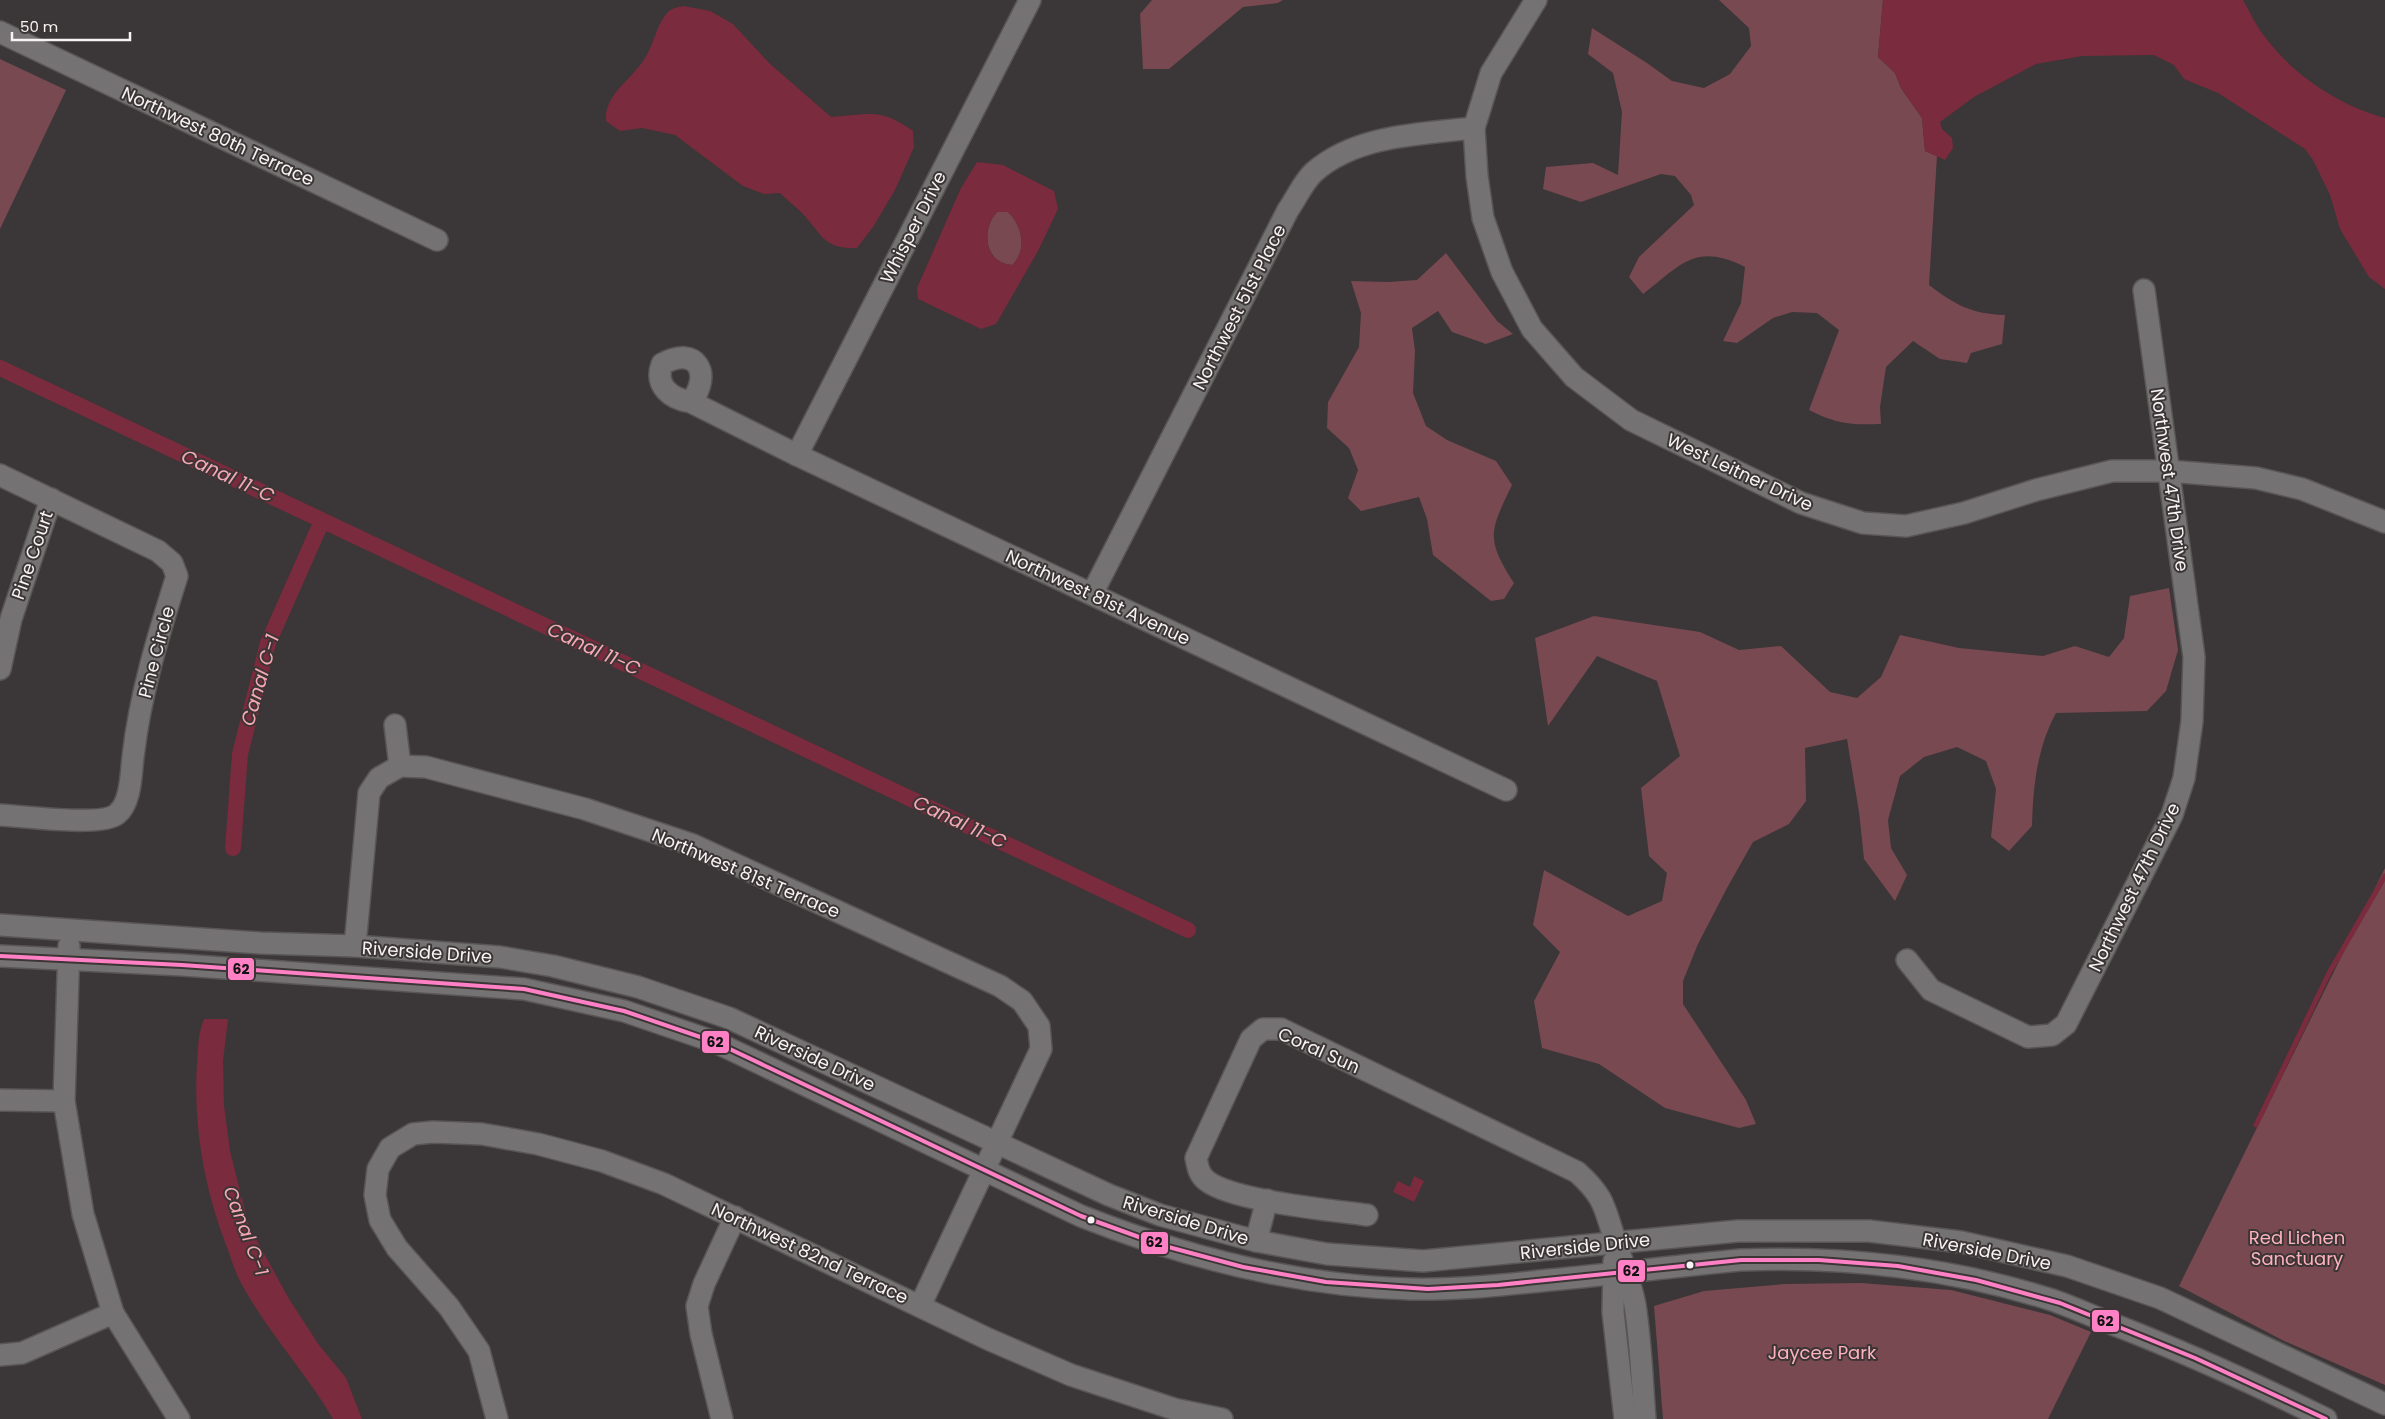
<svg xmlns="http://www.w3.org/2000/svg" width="2385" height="1419" font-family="Poppins,sans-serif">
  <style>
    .green { fill: #784951 }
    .water { fill: #7a2b3d; fill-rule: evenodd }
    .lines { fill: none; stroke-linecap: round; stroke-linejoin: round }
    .stream { stroke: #7a2b3d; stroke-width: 5 }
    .canal { stroke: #7a2b3d; stroke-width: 16 }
    .minor-casing { stroke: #595556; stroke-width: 24 }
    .minor { stroke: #747272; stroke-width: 21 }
    .bus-1-casing { stroke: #3c3536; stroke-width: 8 }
    .bus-1 { stroke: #ff80c5; stroke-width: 4 }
    .bus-dot { fill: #f7f2f3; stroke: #3c3536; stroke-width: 2 }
    .labels { text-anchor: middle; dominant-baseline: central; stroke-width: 4; stroke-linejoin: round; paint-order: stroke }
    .street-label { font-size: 18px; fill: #f7f2f3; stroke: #3c3536 }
    .park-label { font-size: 18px; fill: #feb2be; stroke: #3c3536 }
    .water-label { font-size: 19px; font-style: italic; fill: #f4a9b4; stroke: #3c3536 }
    .line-badge { stroke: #3c3536; stroke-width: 2 }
    .pale-badge-label { font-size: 14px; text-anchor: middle; font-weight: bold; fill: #111 }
  </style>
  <rect width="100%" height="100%" fill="#3b3637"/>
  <!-- green -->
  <g class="green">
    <path d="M1152,0h131l-5,3 -35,4 -74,62h-26l-3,-55z"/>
    <path d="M1719,0h164l-5,57 17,16 6,15 21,30 3,33 12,5 -8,129c26,20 43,29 76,30l-3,29 -31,9 -4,10 -27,-4 -27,-18 -27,26 -6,40 1,17c-31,1 -44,0 -72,-14l30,-80 -22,-17 -25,-1 -19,6 -36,25 -14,-2 18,-38 4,-36c-50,-25 -64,-2 -102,27l-14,-17 10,-20 55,-52 -3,-10 -16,-19 -14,-2 -80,28 -38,-13 3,-22 47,-4 25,12 4,-63 -9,-39 -25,-19 4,-26 55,35 25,18 32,7 26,-14 21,-28 -2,-18z"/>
    <path d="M0,59l66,31 -66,139z"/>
    <path d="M997,212h11c14,13 20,38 4,53 -28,-2 -31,-36 -15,-53z"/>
    <path d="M1446,253l51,68 16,13 -27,10 -34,-12 -14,-21 -26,17 3,23 -2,42 13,33 21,14 49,21 16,24c-22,46 -27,53 2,98l-10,16 -13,2 -58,-46 -6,-36 -8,-22 -58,14 -13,-13 10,-28 -9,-22 -22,-20 1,-26 31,-55 2,-34 -10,-32 37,1 29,-2z"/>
    <path d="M2169,588l9,62 -12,41 -19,20 -91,2c-19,35 -23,74 -24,113l-23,25 -18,-14 5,-48 -10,-28 -29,-14 -33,10 -24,19 -12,44 3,28 16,27 -12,26 -31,-42 -5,-47 -12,-73 -42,9 1,53 -17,23 -36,18 -26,46 -29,56 -15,37v23l63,96 10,24 -17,4 -74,-20 -66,-44 -57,-16 -8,-47 26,-49 -27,-27 11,-55 84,46 34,-15 5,-28 -18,-17 -8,-68 39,-32 -23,-75 -60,-25 -49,70 -13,-88 59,-22 106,16 39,18 42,-4 49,46 27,6 24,-21 19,-42 59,13 84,8 32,-10 34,11 15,-19 6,-42z"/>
    <path d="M2385,868v517l-101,-44 -105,-55z"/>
    <path d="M1861,1283l90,7 99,25 41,17 -43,87h-385l-9,-113 50,-15 81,-7z"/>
  </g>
  <!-- water -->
  <g class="water">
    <path d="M1883,0h360c7,12 13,26 22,37 29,39 74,68 120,81v171l-16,-12 -29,-48 -10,-34 -17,-35 -8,-11 -87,-56 -34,-14 -10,-14 -20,-10 -72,1 -46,8 -62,33 -34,25 2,7 10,9 1,10 -8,12 -20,-9 -3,-33 -21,-30 -6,-15 -17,-16z"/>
    <path d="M684,6l26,5 23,13 36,39 62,54c40,-2 47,-10 82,14l1,16 -19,43 -22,37 -16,21c-33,1 -34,-12 -54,-34 -7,-7 -16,-14 -23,-21l-16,1 -21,-8 -68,-51 -33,-7 -22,3 -14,-10c-2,-26 24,-40 37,-60 11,-15 12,-34 24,-48 4,-5 12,-6 17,-7z"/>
    <path d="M977,162l26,3 51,26 4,18 -20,42 -42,73 -15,5 -63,-30 -1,-11 44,-100zM997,212h11c14,13 20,38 4,53 -28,-2 -31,-36 -15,-53z"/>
    <path d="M204,1019h24l-5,42 1,44 6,46 19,75 40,73 30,46 27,33 16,41h-29c-28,-48 -67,-89 -93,-138 -6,-11 -9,-24 -14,-36 -22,-58 -33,-119 -29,-182 1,-15 1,-30 7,-44z"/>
    <path d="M1414,1176l10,5 -10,21 -21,-10 5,-11 12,6z"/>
  </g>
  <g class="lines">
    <!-- stream -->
    <path class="stream" d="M2256,1125l73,-152 56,-97"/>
    <!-- canal -->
    <g class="canal">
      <path d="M0,368l1188,562"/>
      <path d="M233,848l7,-94 28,-111 54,-122"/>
    </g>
    <!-- minor casing -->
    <g class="minor-casing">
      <g id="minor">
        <path d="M1536,0l-45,73 -17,55 3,48 6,42 19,54 30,57 42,48 57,43 170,83 62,20 43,3 58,-13 72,-23 76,-19h56l88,7 46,11 83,33"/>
        <path d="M0,32l437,208"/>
        <path d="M691,402c22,-29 5,-57 -29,-38 -8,22 9,35 29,38l106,53 709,335"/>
        <path d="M797,455l233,-455"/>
        <path d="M0,475l158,76 14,12 5,13c-19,60 -37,119 -44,181 -2,17 -2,46 -16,57 -15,13 -95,2 -117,1"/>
        <path d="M1092,594l196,-384c8,-11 15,-28 26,-38 42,-37 106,-38 160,-44"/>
        <path d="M0,669l11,-50 40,-120"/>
        <path d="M400,766l26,1 159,42 108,36 307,141 22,15 17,25 2,23 -121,257"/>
        <path d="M0,925l260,18 95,3 145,11 53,9 85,21 91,31 380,177 51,20 96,26 71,13 96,7 315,-30h131l92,11 106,24 93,32 225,106"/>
        <path d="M69,946l-5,155 19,113 30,99 66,106"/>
        <path d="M355,946l14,-153 10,-15 21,-12 -5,-41"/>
        <path d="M0,956l182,9 342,24 100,22 91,31 366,174c106,42 215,70 330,73 46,1 93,-4 139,-9 64,-6 127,-14 191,-20 103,-4 212,8 311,40 21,7 42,17 63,25 72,28 142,60 211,94"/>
        <path d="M1907,960l24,30 97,47 24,-2 14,-11 106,-209 12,-37 8,-57 2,-64 -50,-367"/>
        <path d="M0,1100l64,1"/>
        <path d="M1367,1215c-36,-5 -134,-14 -160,-34 -8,-6 -9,-13 -11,-23l55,-119 12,-10h18l296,143c29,26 27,36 39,71 7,21 15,40 19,62 6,38 7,76 10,114"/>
        <path d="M1256,1241l11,-41"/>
        <path d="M1614,1261l-1,51 12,107"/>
        <path d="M0,1355l22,-2 91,-40"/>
        <path d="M497,1419l-18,-68 -30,-44 -52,-59 -17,-28 -5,-25 3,-26 12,-21 23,-14 20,-2 49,2 56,10 64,17 62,23 324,155 83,36 103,34 48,10"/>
        <path d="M722,1419l-21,-85 -4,-28 7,-22 31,-67"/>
      </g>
    </g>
    <!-- minor -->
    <use href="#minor" class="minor"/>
    <!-- bus-1 casing -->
    <g class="bus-1-casing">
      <path id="bus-1" d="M0,956l182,9 342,24 100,22 91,31 366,174 80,29 82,22 83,15 102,7 70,-4 243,-25h78l79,6 78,14 84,23 135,55 131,61"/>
    </g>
    <!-- bus-1 -->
    <use href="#bus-1" class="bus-1"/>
  </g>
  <!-- markers -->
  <g class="bus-dot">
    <circle cx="1091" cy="1220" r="4.5"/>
    <circle cx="1690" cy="1265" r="4.5"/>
  </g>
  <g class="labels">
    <!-- street labels -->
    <g class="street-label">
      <text transform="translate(218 136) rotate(25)">Northwest 80th Terrace</text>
      <text transform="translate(913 227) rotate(-63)">Whisper Drive</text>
      <text transform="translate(1239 307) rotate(-63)">Northwest 51st Place</text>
      <text transform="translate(1740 472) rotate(25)">West Leitner Drive</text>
      <text transform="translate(2170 480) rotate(82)">Northwest 47th Drive</text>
      <text transform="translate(32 555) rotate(-71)">Pine Court</text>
      <text transform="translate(1098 597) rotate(25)">Northwest 81st Avenue</text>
      <text transform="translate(156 652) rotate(-75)">Pine Circle</text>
      <text transform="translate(746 873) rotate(23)">Northwest 81st Terrace</text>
      <text transform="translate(2134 887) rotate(-64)">Northwest 47th Drive</text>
      <text transform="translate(427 952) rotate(4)">Riverside Drive</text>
      <text transform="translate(1319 1050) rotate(24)">Coral Sun</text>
      <text transform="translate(815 1058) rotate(25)">Riverside Drive</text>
      <text transform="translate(1186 1220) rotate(17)">Riverside Drive</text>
      <text transform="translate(1585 1246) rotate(-6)">Riverside Drive</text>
      <text transform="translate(1987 1251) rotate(11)">Riverside Drive</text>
      <text transform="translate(810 1253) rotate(25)">Northwest 82nd Terrace</text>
    </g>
    <!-- park labels -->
    <g class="park-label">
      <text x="2297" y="1237">Red Lichen<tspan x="2297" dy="21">Sanctuary</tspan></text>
      <text x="1822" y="1352">Jaycee Park</text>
    </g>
    <!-- water labels -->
    <g class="water-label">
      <text transform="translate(228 476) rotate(25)">Canal 11-C</text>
      <text transform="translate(594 649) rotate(25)">Canal 11-C</text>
      <text transform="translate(260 680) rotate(-74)">Canal C-1</text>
      <text transform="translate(960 822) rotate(25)">Canal 11-C</text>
      <text transform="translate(246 1231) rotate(69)">Canal C-1</text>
    </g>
  </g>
  <g class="line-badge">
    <rect x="227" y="957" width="28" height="24" rx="5" fill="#ff80c5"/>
    <rect x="701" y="1030" width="29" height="24" rx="5" fill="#ff80c5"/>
    <rect x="1140" y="1231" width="29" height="24" rx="5" fill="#ff80c5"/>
    <rect x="1617" y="1259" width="29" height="24" rx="5" fill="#ff80c5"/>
    <rect x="2091" y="1309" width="29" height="24" rx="5" fill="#ff80c5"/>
  </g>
  <g class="pale-badge-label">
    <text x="241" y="974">62</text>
    <text x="715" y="1047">62</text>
    <text x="1154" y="1247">62</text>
    <text x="1631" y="1276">62</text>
    <text x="2105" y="1326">62</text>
  </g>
  <!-- scale -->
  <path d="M12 32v8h118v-8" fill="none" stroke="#f7f2f3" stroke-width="2.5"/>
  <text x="20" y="32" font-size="15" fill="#f7f2f3" stroke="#3c3536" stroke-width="4" paint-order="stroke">50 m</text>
</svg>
